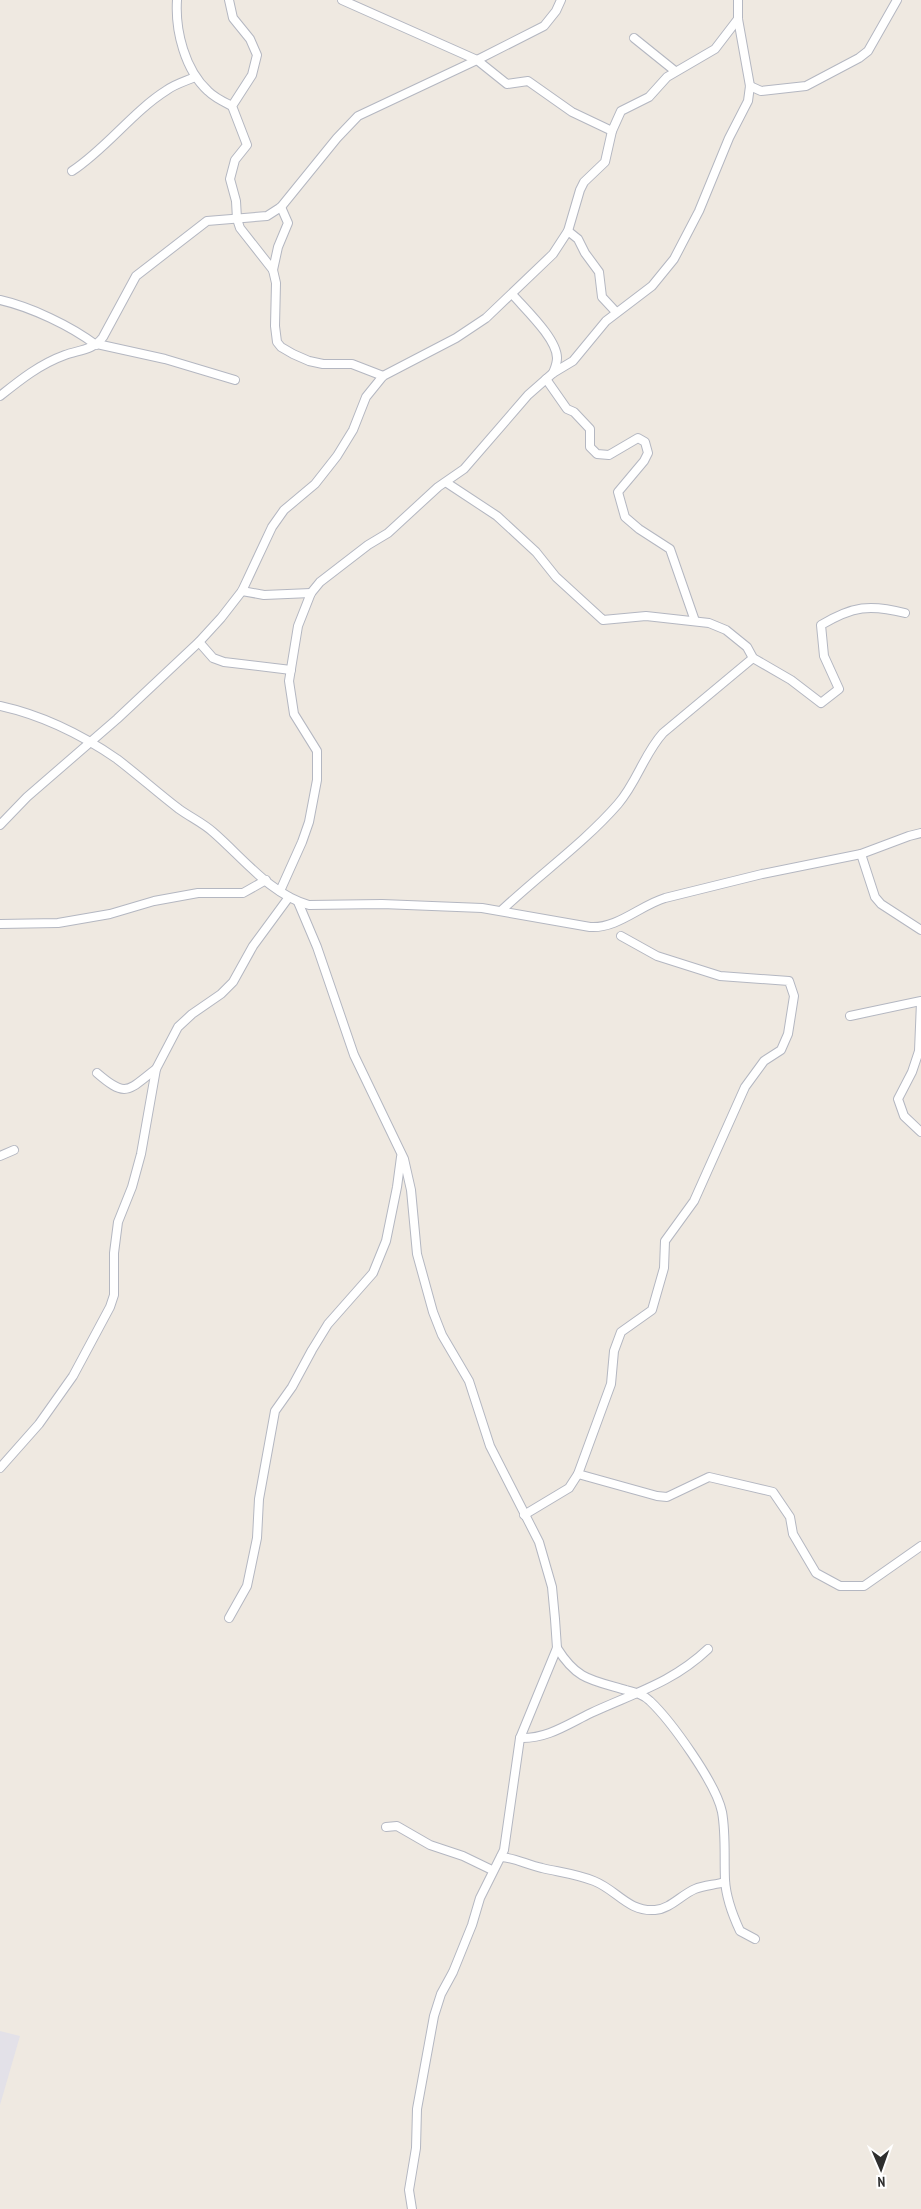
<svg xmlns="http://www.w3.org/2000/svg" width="921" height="2209" font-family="'PT Sans Narrow',sans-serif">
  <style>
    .industrial { fill: #e3e1e8 }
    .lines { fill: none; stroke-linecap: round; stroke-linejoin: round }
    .street-casing { stroke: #b4b7c1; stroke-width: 10 }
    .street { stroke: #fff; stroke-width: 8 }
  </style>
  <rect width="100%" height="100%" fill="#efe9e1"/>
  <!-- industrial -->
  <path class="industrial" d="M0,2031l20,5 -20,69z"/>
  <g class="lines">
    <!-- street casing -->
    <g class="street-casing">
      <g id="street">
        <path d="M177,0c-2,31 8,70 31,91 7,7 16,11 24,15"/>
        <path d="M229,0l4,18 17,21 7,16 -5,20 -20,31 15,39 -12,15 -5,19 6,22 1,18 3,9 33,42 3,13 -1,43 2,16 4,5 12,7 16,7 14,3h29l31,12"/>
        <path d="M342,0l135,60 30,24 21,-3 44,31 40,19"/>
        <path d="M634,38l41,33"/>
        <path d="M750,86l11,5 45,-5 53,-28 9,-7 29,-51"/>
        <path d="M72,171c35,-23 60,-59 95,-81 8,-6 19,-9 28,-13"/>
        <path d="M568,231l10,8 7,14 14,19 3,25 14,15"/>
        <path d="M273,270l5,-23 10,-24 -7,-16"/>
        <path d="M513,295c13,15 44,44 44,63 0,6 -2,10 -4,15"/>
        <path d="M0,300c31,7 71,26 96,45"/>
        <path d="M97,344l68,15 70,21"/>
        <path d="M546,379l21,30 7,3 16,17v18l7,7 12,1 29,-17 7,4 3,11 -4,8 -26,31 7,25 14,12 31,20 25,72"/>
        <path d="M0,396c20,-16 40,-32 65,-41 14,-5 29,-5 38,-18l33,-61 71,-55 60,-5 14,-9 56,-69 21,-22 119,-56 67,-34 12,-15 5,-11"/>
        <path d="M447,483l50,33 39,36 20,25 47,43 43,-4 63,7 17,7 21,17 6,11 38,22 30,23 18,-14 -15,-33 -3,-31c32,-19 49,-21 84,-12"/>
        <path d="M242,591l22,4 47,-2"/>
        <path d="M199,642l14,16 11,4 67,8"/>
        <path d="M0,706c41,9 82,29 117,53 21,16 41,34 62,50 11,8 24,14 34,23 29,25 58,63 96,73l73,-1 100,4 108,19c27,2 51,-22 75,-29l97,-24 99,-20 48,-18 12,-3"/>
        <path d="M0,825l27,-28 90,-78 82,-77 22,-24 21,-27 30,-64 12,-17 31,-26 22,-28 16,-26 13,-33 17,-21 73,-38 30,-20 67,-64 15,-23 12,-41 4,-8 21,-20 7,-31 9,-20 28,-14 18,-20 48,-28 23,-30"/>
        <path d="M861,854l14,43 6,7 40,26"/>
        <path d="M280,891l22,-49 7,-20 8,-42v-29l-23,-37 -5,-33 9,-55 13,-33 9,-11 48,-37 20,-12 50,-46 26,-18 64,-74 25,-22 20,-12 33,-40 46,-35 22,-27 25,-48 30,-73 19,-37 2,-15 -12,-67v-19"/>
        <path d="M298,902l19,45 37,108 50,104 7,31 6,64 16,58 9,23 27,46 21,65 49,96 13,45 3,32 2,29 -37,90 -16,112 -24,48 -8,27 -19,47 -12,22 -7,22 -17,93 -1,39 -7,42 3,19"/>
        <path d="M502,910c38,-36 82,-67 116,-106 19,-22 26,-50 45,-71l90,-75"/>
        <path d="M0,924l58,-1 52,-9 44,-13 44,-8h45l23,-13"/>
        <path d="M921,1002l-2,49 -7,21 -14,27 6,17 17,16"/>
        <path d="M850,1016l71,-15"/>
        <path d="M97,1073c30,26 31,17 59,-4"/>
        <path d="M0,1156l14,-6"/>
        <path d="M0,1468l39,-44 34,-48 37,-69 4,-12v-42l4,-31 14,-35 9,-33 15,-85 22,-42 14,-13 29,-20 12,-12 20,-36 36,-49"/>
        <path d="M578,1474l79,22 10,1 42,-20 64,15 17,25 3,17 23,39 24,13h24l57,-40"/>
        <path d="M524,1515l45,-27 9,-14 33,-90 3,-33 7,-19 31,-22 12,-42 1,-27 29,-40 51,-114 19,-26 17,-11 7,-16 6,-38 -5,-15 -69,-5 -63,-20 -36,-20"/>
        <path d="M229,1618l18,-32 10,-48 2,-39 16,-88 17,-24 20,-37 16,-26 45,-51 13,-32 11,-54 4,-30"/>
        <path d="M557,1648c20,32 34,32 69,42 8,2 17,4 24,11 21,20 66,82 72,111 4,22 2,45 3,68 1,17 8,36 15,51l15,8"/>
        <path d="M520,1738c27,1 48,-14 71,-25 43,-20 81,-30 117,-64"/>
        <path d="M386,1827l11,-1 33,19 33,11 29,14"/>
        <path d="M501,1857c15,1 26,8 41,11 17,4 35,6 52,13 23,9 34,31 61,29 15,-1 26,-15 40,-21 9,-4 20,-4 30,-7"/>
      </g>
    </g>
    <!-- street -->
    <use href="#street" class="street"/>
  </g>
  <!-- north arrow -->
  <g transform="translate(881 2169) rotate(178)" stroke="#ffffff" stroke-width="4" paint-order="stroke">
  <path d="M0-4L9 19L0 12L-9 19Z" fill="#2e2e2e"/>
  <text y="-8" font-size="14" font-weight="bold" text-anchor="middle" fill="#2e2e2e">N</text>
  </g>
</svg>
